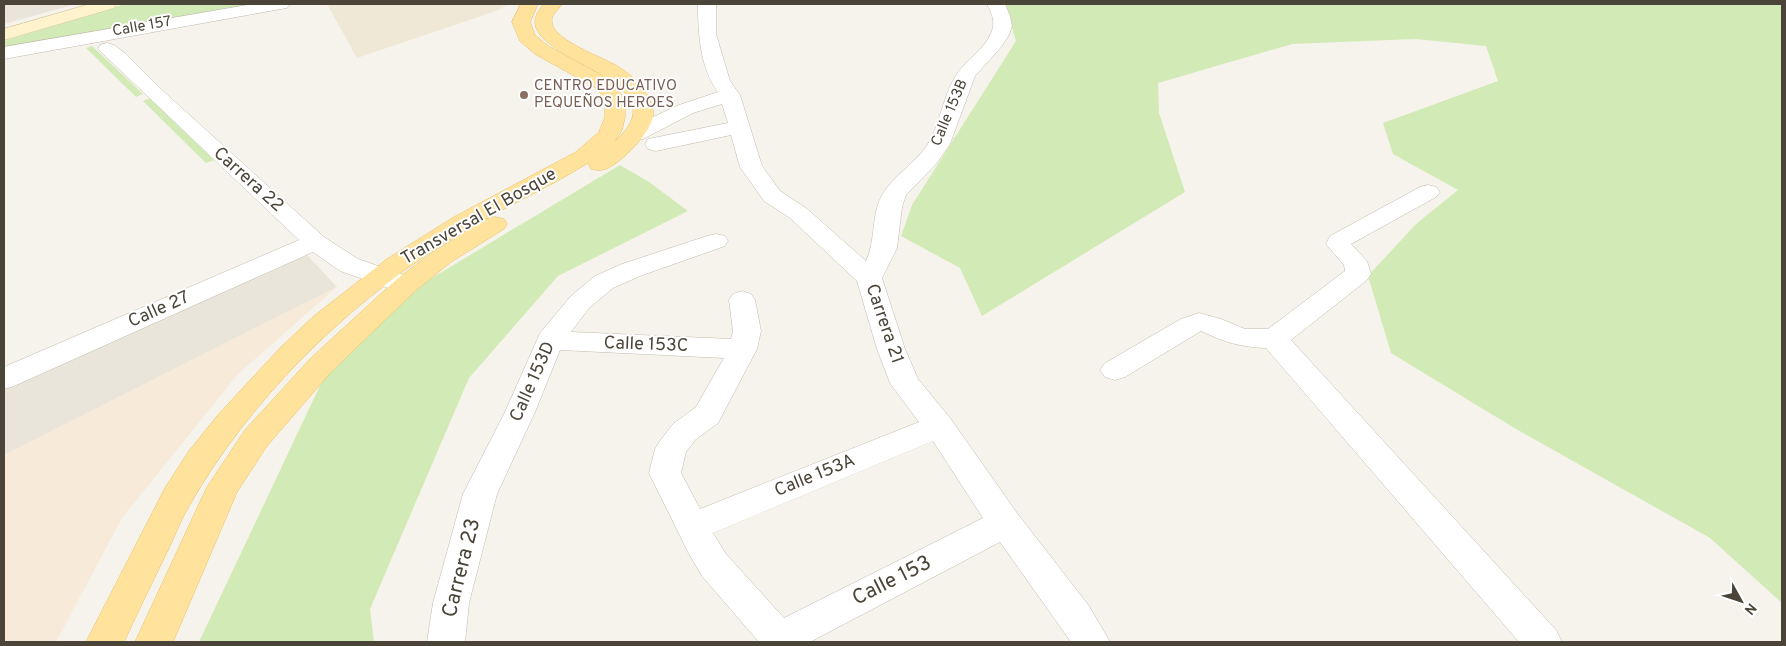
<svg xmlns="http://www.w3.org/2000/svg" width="1786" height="646" font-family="Overpass,sans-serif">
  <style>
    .residential { fill: #eae5da }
    .commercial { fill: #f7ead8 }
    .education { fill: #efe8d6 }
    .green { fill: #d2eab5 }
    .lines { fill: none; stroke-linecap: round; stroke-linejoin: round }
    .street-casing { stroke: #c2bbae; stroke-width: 1 }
    .secondary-casing { stroke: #d6c79b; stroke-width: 1 }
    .primary-casing { stroke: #e6c16a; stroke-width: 1 }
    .street { fill: #fff; fill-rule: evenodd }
    .secondary { fill: #fff3cd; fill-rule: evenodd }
    .primary { fill: #ffe39c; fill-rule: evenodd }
    .education-dot { fill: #8d6e63; stroke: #fff; stroke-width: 2 }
    .labels { text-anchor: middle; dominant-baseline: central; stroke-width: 4; stroke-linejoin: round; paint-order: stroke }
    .far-street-label { font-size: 15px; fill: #4b4439; stroke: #fff }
    .far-education-label { font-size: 15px; fill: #785e54; stroke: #fff; text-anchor: start }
    .street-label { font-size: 18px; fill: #4b4439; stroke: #fff }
    .near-street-label { font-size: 21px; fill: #4b4439; stroke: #fff }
  </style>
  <rect width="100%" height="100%" fill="#f6f3ec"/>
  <!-- residential -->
  <g class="residential">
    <path d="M4,4h72l-72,20z"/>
    <path d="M306,254l31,33 -333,168v-66z"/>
  </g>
  <!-- commercial -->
  <path class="commercial" d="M337,287l-99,87 -116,144 -66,124h-52v-187z"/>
  <!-- education -->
  <path class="education" d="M327,4h182l-13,7 -139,47z"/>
  <!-- green -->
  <g class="green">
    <path d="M125,4h136l-257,45v-8z"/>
    <path d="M1005,4h777v599l-72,-65 -194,-109 -125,-76 -23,-77 48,-52 42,-34 -65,-36 -10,-31 115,-42 -12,-35 -71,-7 -123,5 -134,39 1,30 26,79 -203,124 -22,-48 -59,-32 11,-31 104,-164z"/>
    <path d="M92,46l51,48 -7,3 -50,-49z"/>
    <path d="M150,98l64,62 -8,3 -63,-62z"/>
    <path d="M620,165l29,17 39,29 -130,65 -89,102 -99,231 4,33h-175l126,-267 87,-85z"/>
  </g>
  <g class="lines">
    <!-- street casing -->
    <g class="street-casing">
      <g id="street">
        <path d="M253,4h37l-3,4 -6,1 -277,50v-12z"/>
        <path d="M698,4h18v30l14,47 10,14 22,71 18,25 26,17 60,53c10,-21 5,-46 16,-66 11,-19 31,-30 44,-48 15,-22 16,-51 31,-73 9,-14 28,-25 34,-41 5,-11 1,-19 -4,-29h18l5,12 2,10 -3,9 -8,12 -26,29 -25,68 -14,20 -30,31 -4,12 -5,41 -15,30 23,71 13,30 32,39 67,95 72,93 21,36h-39l-71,-100 -190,100h-51l-57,-66 -14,-24 -39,-79 6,-24 5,-8 13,-17 23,-17 28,-49 -164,-8 -25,62 -38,82 -28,109 -4,39h-38l6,-39 30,-109 42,-82 35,-79 31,-37 24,-20 27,-12 85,-28 9,-2 9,2 3,5 -3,5 -85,30 -27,12 -24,20 -18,24 160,7 2,-8 -4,-31 4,-6 9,-3 9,3 4,6 6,31 -4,18 -39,74 -23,17 -9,12 -5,21 19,36 219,-87 -29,-39 -13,-34 -20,-68 -67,-63 -26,-17 -24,-34 -9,-32 -75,16 -8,-2 -3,-5 3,-5 80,-16 -6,-19 -29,9 -50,26 -8,1 -8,-1 -3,-5 3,-5 52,-24 39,-13c-18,-24 -20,-59 -20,-88zM933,441l50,77 -199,100 -58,-64 -13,-21z"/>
        <path d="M107,43l7,2 12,9 37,37 161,146 34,22 57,20 4,6 -4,6 -9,2 -9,-2 -57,-20 -27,-19 -299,134 -10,3v-22l295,-127 -201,-191 2,-4z"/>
        <path d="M1428,185l8,2 4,5 -4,5 -85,47 16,17 4,13 -4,6 -76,60 265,290 6,12h-43l-253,-294c-26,-1 -42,-6 -65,-17l-76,46 -10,3 -10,-3 -5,-7 5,-7 76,-44 18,-6 22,6 24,10h23l77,-58 -1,-6 -18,-21 4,-8 90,-49z"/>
      </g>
    </g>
    <!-- secondary casing -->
    <g class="secondary-casing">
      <path id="secondary" d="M90,4h27l-3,4 -110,32v-11z"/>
    </g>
    <!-- primary casing -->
    <g class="primary-casing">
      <g id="primary">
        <path d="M521,4h17l-8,18 5,13 13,11 62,34 12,15 3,4v18l-3,13 -8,12c81,-69 -123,-83 -70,-138h18c-3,6 -12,10 -10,19 3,18 50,34 65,43 12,7 23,17 30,29 4,6 7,14 6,21 -3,18 -31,46 -47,53 -6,2 -10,1 -15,0l-3,-6c-47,29 -99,51 -145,81 -101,65 -194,157 -254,262 -8,14 -14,29 -21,44 -15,31 -30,61 -44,92h-38l79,-154 24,-37 28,-35 63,-68 34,-32 73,-57 67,-42 122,-65 23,-20 6,-15v-18l-9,-11 -61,-34 -15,-13 -8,-19z"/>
        <path d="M495,217l9,2 3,5 -3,5 -53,33 -36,29 -84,81 -64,74 -30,46 -64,150h-38l72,-155 38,-57 66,-72 86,-79 36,-27 53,-33z"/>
      </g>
    </g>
    <!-- street -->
    <use href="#street" class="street"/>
    <!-- secondary -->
    <use href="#secondary" class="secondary"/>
    <!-- primary -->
    <use href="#primary" class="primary"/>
  </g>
  <!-- markers -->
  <circle class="education-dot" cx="524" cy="95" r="5"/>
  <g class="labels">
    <!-- far-street labels -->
    <g class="far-street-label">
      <text transform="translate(142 27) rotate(-10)">Calle 157</text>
      <text transform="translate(950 113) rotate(-67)">Calle 153B</text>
    </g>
    <!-- far-education labels -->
    <g class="far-education-label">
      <text x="534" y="86">CENTRO EDUCATIVO<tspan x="534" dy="17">PEQUEÑOS HEROES</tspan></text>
    </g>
    <!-- street labels -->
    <g class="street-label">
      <text transform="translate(248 180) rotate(42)">Carrera 22</text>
      <text transform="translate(479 217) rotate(-30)">Transversal El Bosque</text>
      <text transform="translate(159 310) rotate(-24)">Calle 27</text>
      <text transform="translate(884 324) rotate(71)">Carrera 21</text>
      <text transform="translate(646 345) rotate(2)">Calle 153C</text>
      <text transform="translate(533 382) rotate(-66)">Calle 153D</text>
      <text transform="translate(815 476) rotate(-22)">Calle 153A</text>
    </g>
    <!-- near-street labels -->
    <g class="near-street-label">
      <text transform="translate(462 568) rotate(-76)">Carrera 23</text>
      <text transform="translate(892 581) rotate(-27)">Calle 153</text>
    </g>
  </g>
  <!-- border -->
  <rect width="1786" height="646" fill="none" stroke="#4b4439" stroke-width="10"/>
  <!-- north arrow -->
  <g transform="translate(1741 601) rotate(130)" stroke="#ffffff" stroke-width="4" paint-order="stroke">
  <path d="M0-4L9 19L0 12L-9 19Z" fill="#4b4439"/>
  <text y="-8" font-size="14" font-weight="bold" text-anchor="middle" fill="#4b4439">N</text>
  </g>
</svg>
